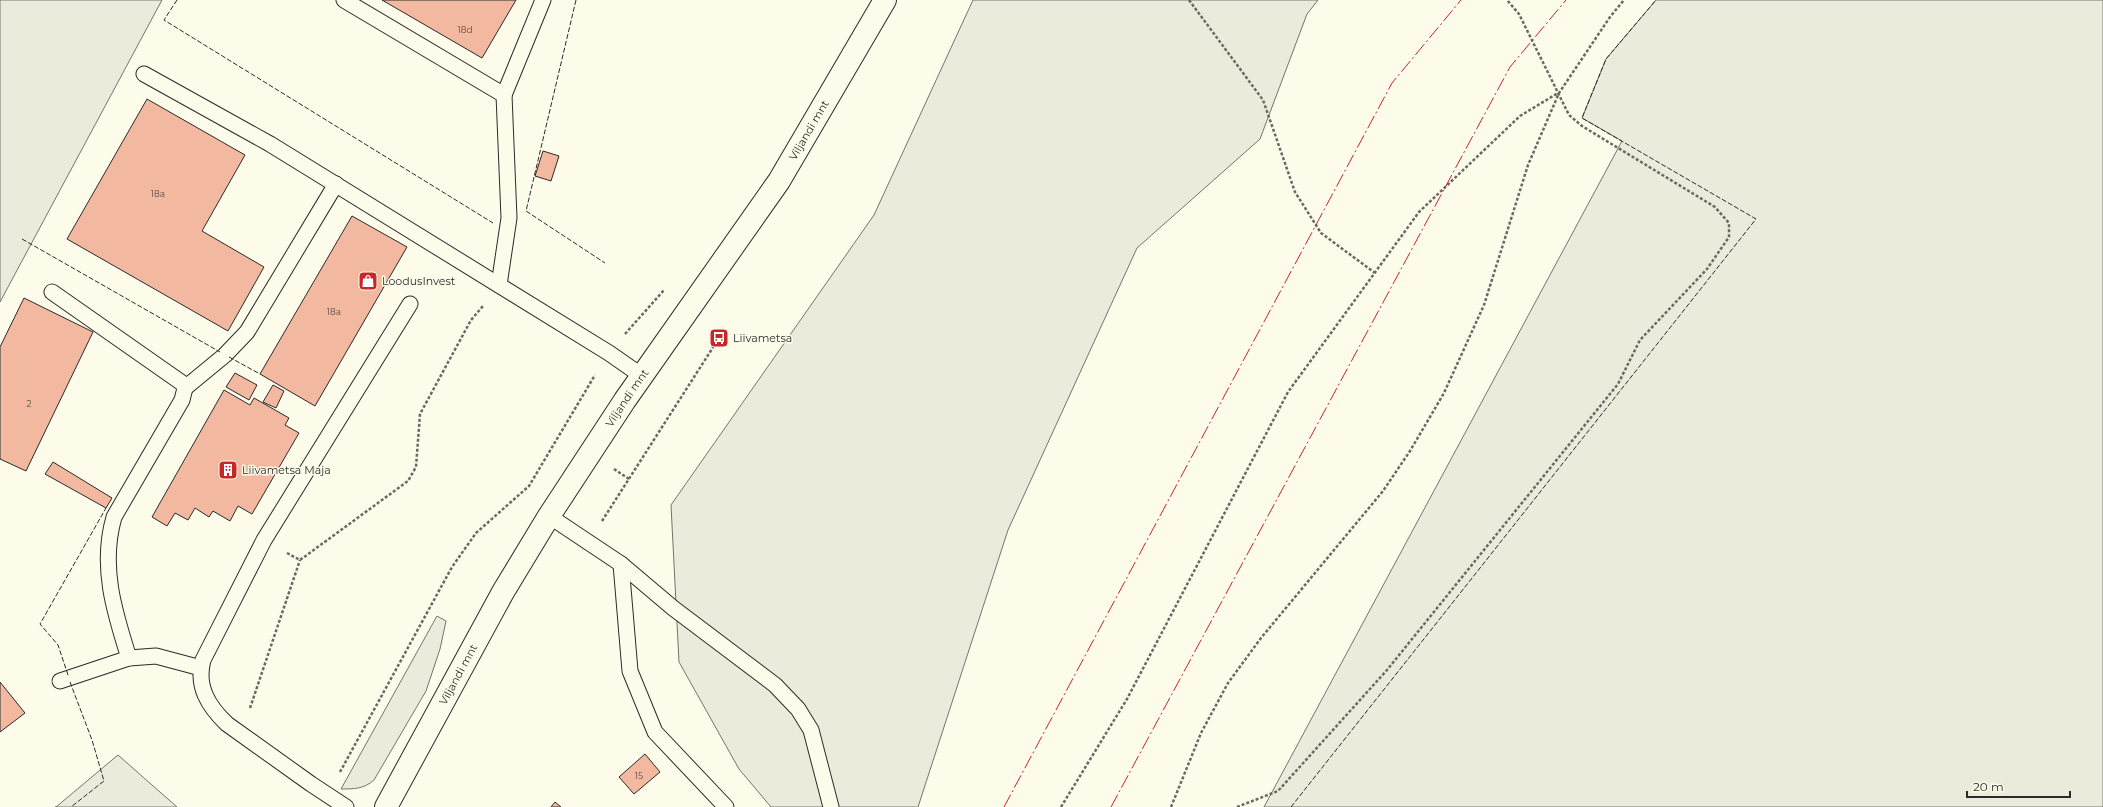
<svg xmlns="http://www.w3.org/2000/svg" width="2103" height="807" font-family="Montserrat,sans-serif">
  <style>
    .green { fill: #ecebdb; stroke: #74746e }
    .building { fill: #f2b8a0; stroke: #2b2b2b }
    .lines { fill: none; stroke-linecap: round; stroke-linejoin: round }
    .lane-casing { stroke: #2b2b2b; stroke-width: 17 }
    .secondary-casing { stroke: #2b2b2b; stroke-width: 24 }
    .path { stroke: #6a6964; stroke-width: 2.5; stroke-dasharray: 3 2; stroke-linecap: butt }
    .lane { stroke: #fdfbea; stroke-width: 15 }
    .secondary { stroke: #fdfbea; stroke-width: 22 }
    .fence { stroke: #2b2b2b; stroke-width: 1; stroke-dasharray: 5 2; stroke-linecap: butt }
    .power { stroke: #c62828; stroke-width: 1; stroke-dasharray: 14 3 2 3; stroke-linecap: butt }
    .labels { text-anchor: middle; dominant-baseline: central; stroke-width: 3; stroke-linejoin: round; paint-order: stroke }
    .number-label { font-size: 9px; fill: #5d4e48 }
    .street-label { font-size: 11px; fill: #2b2b2b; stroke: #fdfbea }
    .poi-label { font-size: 11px; fill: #2b2b2b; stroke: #fdfbea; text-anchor: start }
  </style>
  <rect width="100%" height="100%" fill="#fdfbea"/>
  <!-- green -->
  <g class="green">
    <path d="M0,0h162l-162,302z"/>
    <path d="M973,0h345l-11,14 -47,125 -123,109 -129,282 -90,277h-147l-32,-38 -60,-107 -8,-157 203,-290z"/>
    <path d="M1656,0h447v807h-839l358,-666 -40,-23 24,-59z"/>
    <path d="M437,616l9,5 -6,28 -14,42 -52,89c-10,9 -20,9 -33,9z"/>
    <path d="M118,755l59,52h-122h1z"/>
  </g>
  <!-- building -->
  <g class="building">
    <path d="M382,0h134l-34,58z"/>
    <path d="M147,99l98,56 -43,76 62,36 -36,64 -161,-92z"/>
    <path d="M543,151l16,5 -8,25 -16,-5z"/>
    <path d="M352,216l55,31 -92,159 -55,-32z"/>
    <path d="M24,298l69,34 -67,139 -26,-12v-112z"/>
    <path d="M235,373l22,12 -8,15 -23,-13z"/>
    <path d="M273,385l11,6 -8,17 -13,-6z"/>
    <path d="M224,390l26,15 4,-7 35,20 -4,7 14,8 -47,81 -14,-8 -8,15 -17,-10 -4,6 -14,-9 -7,12 -13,-7 -8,13 -15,-9z"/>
    <path d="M53,462l59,36 -6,10 -61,-34z"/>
    <path d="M0,682l25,31 -25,19z"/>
    <path d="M645,754l15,18 -26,22 -15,-17z"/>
    <path d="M555,802l6,5h-10z"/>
  </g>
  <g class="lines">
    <!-- lane casing -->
    <g class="lane-casing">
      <g id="lane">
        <path d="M344,0l160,95 5,123 -10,67"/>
        <path d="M144,74l126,70 339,209 33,23"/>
        <path d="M504,95l39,-95"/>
        <path d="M52,292l130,91 3,5 -3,12 -68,117c-14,49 0,94 15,141"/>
        <path d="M185,388l40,-33 22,-23 89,-148"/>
        <path d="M549,516l72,48 52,44 102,77 23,24 13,21 20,77"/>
        <path d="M621,564l9,107 25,61 71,75"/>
        <path d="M60,681l69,-23 27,-2 45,12"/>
        <path d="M346,807l-35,-23 -84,-60c-19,-18 -31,-38 -24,-64l61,-120 146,-236"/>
      </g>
    </g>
    <!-- secondary casing -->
    <g class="secondary-casing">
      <g id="secondary">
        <path id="s1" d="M386,807l117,-215 46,-76 76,-116 154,-219 106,-181"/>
      </g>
    </g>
    <!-- path -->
    <g class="path">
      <path d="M1189,0l74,100 32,92 26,41 54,40"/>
      <path d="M625,334l39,-44"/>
      <path d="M614,469l15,10"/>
      <path d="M602,521l117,-183"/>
      <path d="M287,553l13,7 108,-79 8,-14 4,-53 51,-94 12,-14"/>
      <path d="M250,708l50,-148"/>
      <path d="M340,772l112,-205 24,-34 53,-47 66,-111"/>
      <path d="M1061,807l66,-108 161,-307 131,-180 101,-96 38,-23"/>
      <path d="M1171,807l30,-74 27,-50 33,-45 122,-147 27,-40 34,-58 40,-88 44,-140 31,-72 51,-76 14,-17"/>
      <path d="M1237,807l41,-16 109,-121 231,-286 22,-44 67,-71 22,-32v-14l-14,-16 -133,-81 -13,-11 -50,-101 -12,-14"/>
    </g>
    <!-- lane -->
    <use href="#lane" class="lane"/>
    <!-- secondary -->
    <use href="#secondary" class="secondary"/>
    <!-- fence -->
    <g class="fence">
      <path d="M177,0l-13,20 329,203"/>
      <path d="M576,0l-50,211 79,52"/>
      <path d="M22,239l198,113"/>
      <path d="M229,357l31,17"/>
      <path d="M68,675l-10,-30 -18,-21 66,-116"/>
      <path d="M70,682l22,58 12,41 -33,26"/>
      <path d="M1291,807l465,-588 -174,-101 24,-59 50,-59"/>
    </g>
    <!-- power -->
    <g class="power">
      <path d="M1004,807l388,-724 69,-83"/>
      <path d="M1111,807l399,-740 56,-67"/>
    </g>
  </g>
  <!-- icons -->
  <defs>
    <g id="shop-square" transform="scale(1)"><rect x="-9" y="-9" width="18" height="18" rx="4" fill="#c62828" stroke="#fdfbea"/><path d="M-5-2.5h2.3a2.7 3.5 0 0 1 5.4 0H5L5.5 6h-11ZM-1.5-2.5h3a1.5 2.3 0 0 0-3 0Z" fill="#fff"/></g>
    <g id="bus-square" transform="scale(1)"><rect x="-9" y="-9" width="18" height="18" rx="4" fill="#c62828" stroke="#fdfbea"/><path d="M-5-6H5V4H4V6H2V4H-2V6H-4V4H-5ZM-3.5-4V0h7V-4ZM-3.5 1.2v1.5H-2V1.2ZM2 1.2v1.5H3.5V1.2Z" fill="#fff"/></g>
    <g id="building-square" transform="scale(1)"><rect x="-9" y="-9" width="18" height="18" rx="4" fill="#c62828" stroke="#fdfbea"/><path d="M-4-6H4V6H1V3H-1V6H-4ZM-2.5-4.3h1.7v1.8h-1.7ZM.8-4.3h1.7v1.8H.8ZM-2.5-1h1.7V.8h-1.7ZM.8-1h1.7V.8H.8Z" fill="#fff"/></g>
  </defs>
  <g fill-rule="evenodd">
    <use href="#shop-square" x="368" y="281"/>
    <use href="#bus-square" x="719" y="338"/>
    <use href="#building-square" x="228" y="470"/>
  </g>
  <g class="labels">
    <!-- number labels -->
    <g class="number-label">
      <text x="465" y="29">18d</text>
      <text x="158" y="193">18a</text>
      <text x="334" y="311">18a</text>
      <text x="29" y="403">2</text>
      <text x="639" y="775">15</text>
    </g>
    <!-- street labels -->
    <g class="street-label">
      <text stroke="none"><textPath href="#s1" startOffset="799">Viljandi mnt</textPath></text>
      <text stroke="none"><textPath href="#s1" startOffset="475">Viljandi mnt</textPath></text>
      <text stroke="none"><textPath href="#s1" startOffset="151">Viljandi mnt</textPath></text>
    </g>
    <!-- poi labels -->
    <g class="poi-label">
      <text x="382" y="281">LoodusInvest</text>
      <text x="733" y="338">Liivametsa</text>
      <text x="242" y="470">Liivametsa Maja</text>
    </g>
  </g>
  <!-- scale -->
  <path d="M1967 791v6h103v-6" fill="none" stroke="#2b2b2b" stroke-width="2"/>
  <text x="1973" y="791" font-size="12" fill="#2b2b2b" stroke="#fdfbea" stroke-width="3" paint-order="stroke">20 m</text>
</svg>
